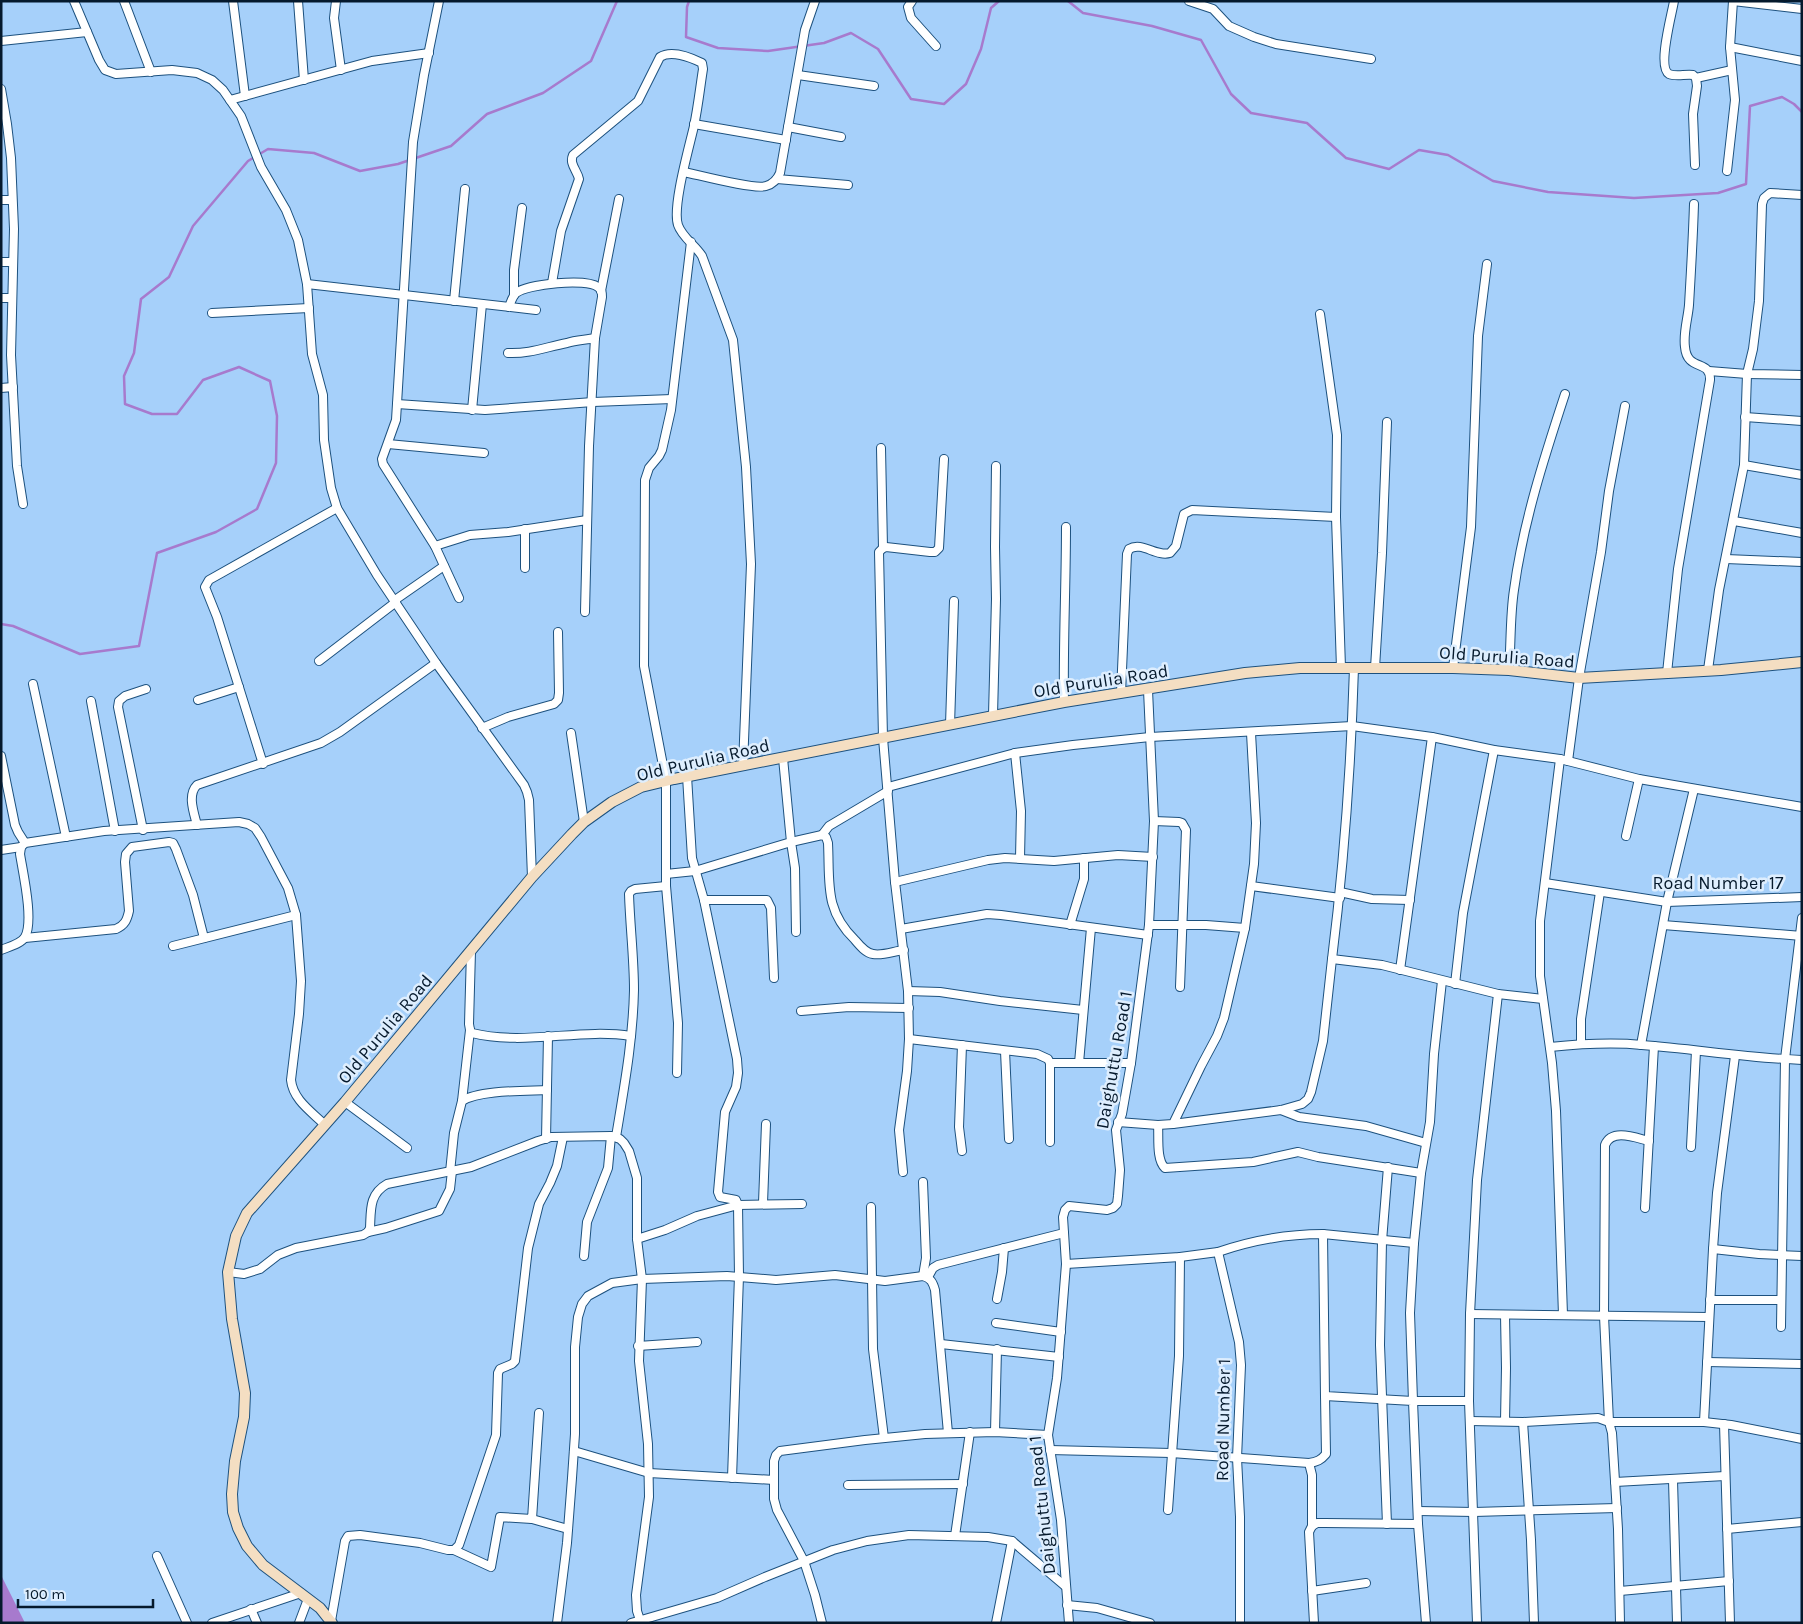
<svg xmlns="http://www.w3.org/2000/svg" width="1803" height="1624" font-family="Karla,sans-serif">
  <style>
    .water { fill: #a77acd }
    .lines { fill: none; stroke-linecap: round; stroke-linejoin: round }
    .stream { stroke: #a77acd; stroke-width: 2.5 }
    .street-casing { stroke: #1d517e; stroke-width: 10 }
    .secondary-casing { stroke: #1d517e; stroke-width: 12 }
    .street { stroke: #fff; stroke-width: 8 }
    .secondary { stroke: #f4dec2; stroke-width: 10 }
    .labels { text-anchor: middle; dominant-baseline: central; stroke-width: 5; stroke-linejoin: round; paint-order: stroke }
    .street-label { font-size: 18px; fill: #05192c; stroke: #deeefe }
  </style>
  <rect width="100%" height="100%" fill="#a6d0fa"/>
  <!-- water -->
  <path class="water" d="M1,1575l24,48h-24z"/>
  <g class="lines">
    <!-- stream -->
    <g class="stream">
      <path d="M689,1l-2,6 -1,30 32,11 50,3 56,-8 27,-10 27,16 33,50 33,5 22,-20 15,-35 10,-41 8,-7"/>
      <path d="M1068,1l15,12 69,13 49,14 30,54 20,19 56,10 39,35 43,11 30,-19 29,5 45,26 55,11 86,6 84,-5 28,-9 4,-78 32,-9 12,7 8,8"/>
      <path d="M1,624l12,2 67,28 59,-8 18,-93 59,-21 41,-23 19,-46 1,-47 -7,-35 -31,-14 -36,13 -26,34h-25l-27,-10 -1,-28 10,-23 7,-54 28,-22 24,-51 55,-65 20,-12 46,4 46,18 38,-7 53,-18 36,-32 56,-21 48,-32 26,-60"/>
    </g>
    <!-- street casing -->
    <g class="street-casing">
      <g id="street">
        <path d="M74,1l25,59 6,10 11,4 56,-4 25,3 15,7 11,10 18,26 20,51 25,43 12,30 9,44 5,70 11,41 1,45 7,48 6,20 40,67 59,88 88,122 3,7 2,8 3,77"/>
        <path d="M124,1l27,71"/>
        <path d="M233,1l12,95"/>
        <path d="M298,1l6,79"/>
        <path d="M336,1l-2,17 7,52"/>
        <path d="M439,1l-15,74 -11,67 -17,278 -14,39 1,5 52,82 24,52"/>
        <path d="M912,1l-4,6 3,11 25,28"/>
        <path d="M1189,1l24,8 16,17 25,11 22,7 95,15"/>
        <path d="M1674,1c-2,13 -17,66 -5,73 7,3 16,0 24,1l3,3 1,8 -4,28 2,51"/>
        <path d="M1733,1l69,8"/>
        <path d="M1,41l86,-9"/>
        <path d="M1730,47l72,14"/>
        <path d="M798,75l76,11"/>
        <path d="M1696,78l36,-8"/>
        <path d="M1,89l6,35 4,34 3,71 -3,126 6,111 6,38"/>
        <path d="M230,100l142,-39 57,-8"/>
        <path d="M694,124l92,16"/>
        <path d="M788,127l53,10"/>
        <path d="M1727,171l8,-71 -5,-53 3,-46"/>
        <path d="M684,172c15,3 70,18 82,14 7,-2 11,-6 14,-13l25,-143 10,-29"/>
        <path d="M777,179l71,6"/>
        <path d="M1,200h11"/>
        <path d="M1,262h12"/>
        <path d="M552,283l9,-52 18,-52c-2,-9 -10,-15 -6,-24l65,-54 22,-44c11,-7 30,0 42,6l1,6c-3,19 -5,38 -9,57 -5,22 -22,81 -16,99 4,12 17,20 24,31l31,84 13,127 5,97 -8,202"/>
        <path d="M307,284l229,26"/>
        <path d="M601,291l18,-92"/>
        <path d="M514,295v-25l8,-62"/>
        <path d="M1,298h11"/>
        <path d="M454,301l11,-112"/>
        <path d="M509,307c2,-5 3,-10 7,-14 12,-9 70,-15 82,-6 4,3 4,6 4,10l-7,41 -6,108 -4,166"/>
        <path d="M212,313l97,-5"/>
        <path d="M1320,314l17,121 -1,82 5,151"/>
        <path d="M508,353c22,1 38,-6 59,-10 9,-3 19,-3 28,-5"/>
        <path d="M1709,371l38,3 55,1"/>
        <path d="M1,388l12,-1"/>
        <path d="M397,404l88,6 108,-8 79,-3"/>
        <path d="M472,410l10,-106"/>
        <path d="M1745,417l57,4"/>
        <path d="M388,444l96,9"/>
        <path d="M881,448l2,100"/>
        <path d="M1744,465l58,10"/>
        <path d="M1734,521l68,12"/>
        <path d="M525,529v39"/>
        <path d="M435,546l35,-11 38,-3 79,-12"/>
        <path d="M1726,559l76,3"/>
        <path d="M319,661l77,-59 -1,-2 49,-34"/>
        <path d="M1354,668c-3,97 -10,195 -22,291l50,6 116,29 -21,186 -7,134 -1,87 8,222"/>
        <path d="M1375,668l7,-115 5,-131"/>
        <path d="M1453,668l18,-141 7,-191 9,-72"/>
        <path d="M1509,670c2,-26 1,-54 5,-80 9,-67 30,-132 51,-196"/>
        <path d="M1708,670l11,-80 25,-125 3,-91 6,-25 6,-48 3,-97 2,-6 6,-5 32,2"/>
        <path d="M1667,673l11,-104 32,-189c1,-21 -23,-8 -25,-33 -2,-14 3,-29 4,-42 2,-34 4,-67 5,-101"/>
        <path d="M33,684l33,153"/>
        <path d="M1121,693l6,-139 2,-5c13,-8 27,8 41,4l6,-7 8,-32 8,-4 144,7"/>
        <path d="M198,700l41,-13"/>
        <path d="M91,701l24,130"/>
        <path d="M1064,702c-1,-58 2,-117 2,-175"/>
        <path d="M993,715l3,-116 -1,-52 1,-81"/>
        <path d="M950,725l4,-124"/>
        <path d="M482,728l26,-11 46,-13 4,-4 1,-7 -1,-61"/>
        <path d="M571,733l13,89"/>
        <path d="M1015,753l6,58 -1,47"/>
        <path d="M1,756l14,69 3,7 7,11"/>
        <path d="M1560,759l-20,162v55l12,87 4,48 7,204"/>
        <path d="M1568,761l11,-83 22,-126 8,-61 16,-85"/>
        <path d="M263,764l-46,-147 -12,-30 4,-7 128,-72"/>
        <path d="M687,776l5,82 12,42 33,159 1,14 -2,14 -11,25 -7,80 2,5 16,3 2,5 1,71 -7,202"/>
        <path d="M1154,821l25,1 3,1 4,7 -6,157"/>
        <path d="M197,825c-3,-12 -10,-30 0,-40l124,-42 19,-11 96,-69"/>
        <path d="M143,830l-25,-123 1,-6 6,-5 21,-7"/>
        <path d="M822,835l7,-9 59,-35v-4l127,-34 58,-8 77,-8 202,-11 80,11 62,13 66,9 79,20 163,28"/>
        <path d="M1626,836l13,-57"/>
        <path d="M1,850l20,-3"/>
        <path d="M666,874l29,-3 96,-29 -8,-84"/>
        <path d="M895,882l93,-22 17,-2 49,3 64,-6 35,2"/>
        <path d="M1545,883l122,19 135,-5"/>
        <path d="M1251,886l89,12"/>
        <path d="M1340,892l32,7 38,1"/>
        <path d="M704,900h63l4,8 3,70"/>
        <path d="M1070,925l14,-46v-21"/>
        <path d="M1149,925h57l39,3"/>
        <path d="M1663,925l139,11"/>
        <path d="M1091,928l-12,135h52"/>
        <path d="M901,929l86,-15 14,1 147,20"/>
        <path d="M796,932l-1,-64 -4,-26 31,-7 4,2 2,6c2,40 -4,67 27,97 5,6 11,13 18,14 10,2 21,-3 31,-4"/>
        <path d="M25,938l91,-9c9,-4 11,-9 13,-18l-4,-49 1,-8 6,-7 37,-5 4,1 3,6 17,46 11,43"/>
        <path d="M173,946l123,-31"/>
        <path d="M1,950c7,-3 20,-6 24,-13 9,-16 -2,-64 -5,-83l1,-7 4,-4 79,-12 135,-9 9,2 7,4 6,9 27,51 8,27 5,66 -2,33 -8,66c2,20 21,32 34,45"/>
        <path d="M471,951l-2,73 1,6 2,3c53,13 107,-5 159,3"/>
        <path d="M1400,970l32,-233"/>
        <path d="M1442,981l-8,73 -4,68 -9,51 -7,70 -4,70 3,88h56"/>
        <path d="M1455,984l8,-71 31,-163"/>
        <path d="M908,991l32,1 60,9 83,9"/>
        <path d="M1498,994l45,5"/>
        <path d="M801,1011l48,-4 60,1"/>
        <path d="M909,1039l128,15 11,5 2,4v79"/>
        <path d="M1581,1044v-25l19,-127"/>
        <path d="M962,1045l-3,82 3,24"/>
        <path d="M1641,1045l26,-143 27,-113"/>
        <path d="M1550,1047c30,-3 61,-5 92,-2 53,4 106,13 160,15"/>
        <path d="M1005,1051l4,88"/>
        <path d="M1050,1063h29"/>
        <path d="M677,1073l1,-50 -12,-137v-105l-22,-115 1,-186 4,-12 10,-12 3,-6 9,-40 20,-168"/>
        <path d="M462,1101l8,-71"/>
        <path d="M345,1102l62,46"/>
        <path d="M1281,1110l18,7 67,9 60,17"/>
        <path d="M1118,1122l40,3 15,-1 28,-58 16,-30 7,-18 21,-90 9,-64 2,-41 -5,-90"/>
        <path d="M1173,1124l108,-14 21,-6 6,-5 3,-7 12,-51 9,-82"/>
        <path d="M1158,1125c1,12 -2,35 7,43l88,-6 45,-10 20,5 103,16"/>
        <path d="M616,1137c8,-49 17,-97 18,-147 0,-32 -4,-64 -5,-96l2,-3 4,-2 31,-3"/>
        <path d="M546,1139l2,-103"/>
        <path d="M1649,1141c-13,-3 -37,-13 -44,4l-1,171 5,106h95l27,3 71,14"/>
        <path d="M1691,1147l5,-96"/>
        <path d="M450,1172l4,-39 8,-32c17,-11 63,-10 85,-11"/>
        <path d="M903,1172l-4,-42 8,-59 2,-32 -1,-48 -13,-109 -12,-144 -4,-186 4,-4 3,-1 44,5h5l4,-4 5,-89"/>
        <path d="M923,1182l3,76 -3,18"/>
        <path d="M763,1203l3,-79"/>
        <path d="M871,1207l2,142 11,89"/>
        <path d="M1645,1208l9,-162"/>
        <path d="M368,1232l18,-4 53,-17 11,-22 2,-18"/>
        <path d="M1323,1234l91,9"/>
        <path d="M637,1239l28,-9 32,-14 41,-11 64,-1"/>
        <path d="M1713,1249l46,5 43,2"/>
        <path d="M1218,1252c35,-12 68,-18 105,-18l2,162 88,5 5,123 -93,-1h-8l-5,3 -3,6 5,91"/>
        <path d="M584,1256l3,-34 21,-54 3,-32"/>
        <path d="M1066,1264l114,-7 38,-5 21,90 2,23 -4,93 3,59v106"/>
        <path d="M228,1272l16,2 16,-5 18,-14 18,-7 67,-13 5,-3 2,-4c1,-18 -1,-34 17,-44l84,-17 67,-26 13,-4 60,-1 9,3 4,4 5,8 8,27v61l5,40 -3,82 9,83 1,53 -13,98 1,16 3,9"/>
        <path d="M928,1277l5,-9 5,-3 126,-32"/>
        <path d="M997,1299l5,-27 2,-24"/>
        <path d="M1710,1300h71"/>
        <path d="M1470,1314l239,3"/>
        <path d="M1505,1315l1,53 -1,53"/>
        <path d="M996,1323l65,9"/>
        <path d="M1781,1327l4,-268 17,-141"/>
        <path d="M941,1344l118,13"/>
        <path d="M638,1346l59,-4"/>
        <path d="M1707,1362l95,2"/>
        <path d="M1470,1421l53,1 75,-4 11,4 3,11 6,96 2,94"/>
        <path d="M1523,1422l8,118 3,83"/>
        <path d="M1704,1422l9,-173 4,-56 18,-137"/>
        <path d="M1724,1424l6,199"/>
        <path d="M995,1432l2,-83"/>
        <path d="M1050,1450l121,3 138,10c8,-1 12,-3 17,-9l-1,-58"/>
        <path d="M574,1451l75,22 125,7"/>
        <path d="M1309,1463l3,12v51"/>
        <path d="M1673,1480l4,143"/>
        <path d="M1615,1482l110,-6"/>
        <path d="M848,1485l115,-1"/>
        <path d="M1168,1510l11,-154 1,-99"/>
        <path d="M1418,1511l56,1 143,-4"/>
        <path d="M532,1519l36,10"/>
        <path d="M1387,1524l-7,-179 2,-104 6,-74"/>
        <path d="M1418,1524l8,99"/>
        <path d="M1727,1529l75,-7"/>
        <path d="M955,1536l15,-104"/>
        <path d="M454,1550l37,17 9,-50 32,2 7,-106"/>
        <path d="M157,1556l30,67"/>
        <path d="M1312,1591l54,-8"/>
        <path d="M1620,1591l109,-10"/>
        <path d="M1067,1605l30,3 53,15"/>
        <path d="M251,1609l6,14"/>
        <path d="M331,1621l14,-80 3,-5 12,-1 60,8 28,7h6l5,-5 37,-110 2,-62 2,-4 12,-5 3,-3 13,-113 11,-44 11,-21 7,-17 6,-29"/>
        <path d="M212,1623l89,-30"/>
        <path d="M299,1623l9,-24"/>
        <path d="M557,1623l10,-80 5,-65 3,-44v-87l3,-30 4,-13 6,-8 24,-13 30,-4 85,-3 49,4 59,-5 50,6 38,-5c8,2 10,7 12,14l13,143"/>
        <path d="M631,1623l86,-25 48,-21 68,-27 34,-9 42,-6 79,2 24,4 53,45"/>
        <path d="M822,1623l-7,-28 -11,-34 -27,-51 -3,-11v-38l2,-6 4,-4 85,-11 60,-6 70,-2 53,3"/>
        <path d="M996,1623l16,-82"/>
        <path d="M1069,1623l-8,-103 -13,-85 9,-57 9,-114 -3,-47 2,-7 4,-4 38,4 6,-2 4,-4 1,-8 2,-26 -4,-40 6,-16 9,-51 18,-138 5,-104 -6,-131"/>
      </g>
    </g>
    <!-- secondary casing -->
    <g class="secondary-casing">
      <path id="secondary" d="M332,1623l-12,-15 -57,-43 -16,-19 -9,-18 -5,-16 -1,-18 3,-33 9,-44 1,-24 -13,-74 -4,-47 8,-36 11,-23 98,-111 187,-225 40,-43 12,-12 28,-20 29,-15 33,-8 390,-77 181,-29 55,-5h153l56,2 70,8 142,-8 81,-8"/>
    </g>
    <!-- street -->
    <use href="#street" class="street"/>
    <!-- secondary -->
    <use href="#secondary" class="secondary"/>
  </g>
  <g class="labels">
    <!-- street labels -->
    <g class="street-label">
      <text transform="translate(1507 657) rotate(4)">Old Purulia Road</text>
      <text transform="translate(1101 681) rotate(-9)">Old Purulia Road</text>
      <text transform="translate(703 760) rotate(-13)">Old Purulia Road</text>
      <text x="1718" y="883">Road Number 17</text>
      <text transform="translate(385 1029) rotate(-50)">Old Purulia Road</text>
      <text transform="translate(1114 1060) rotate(-80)">Daighuttu Road 1</text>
      <text transform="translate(1223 1420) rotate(-89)">Road Number 1</text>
      <text transform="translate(1042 1505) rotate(-96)">Daighuttu Road 1</text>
    </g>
  </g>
  <!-- border -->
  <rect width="1803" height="1624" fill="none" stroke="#05192c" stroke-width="5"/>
  <!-- scale -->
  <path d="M18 1599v8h135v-8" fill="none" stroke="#05192c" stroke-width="2.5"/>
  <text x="25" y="1599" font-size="15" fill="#05192c" stroke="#deeefe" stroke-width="4" paint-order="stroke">100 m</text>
</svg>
